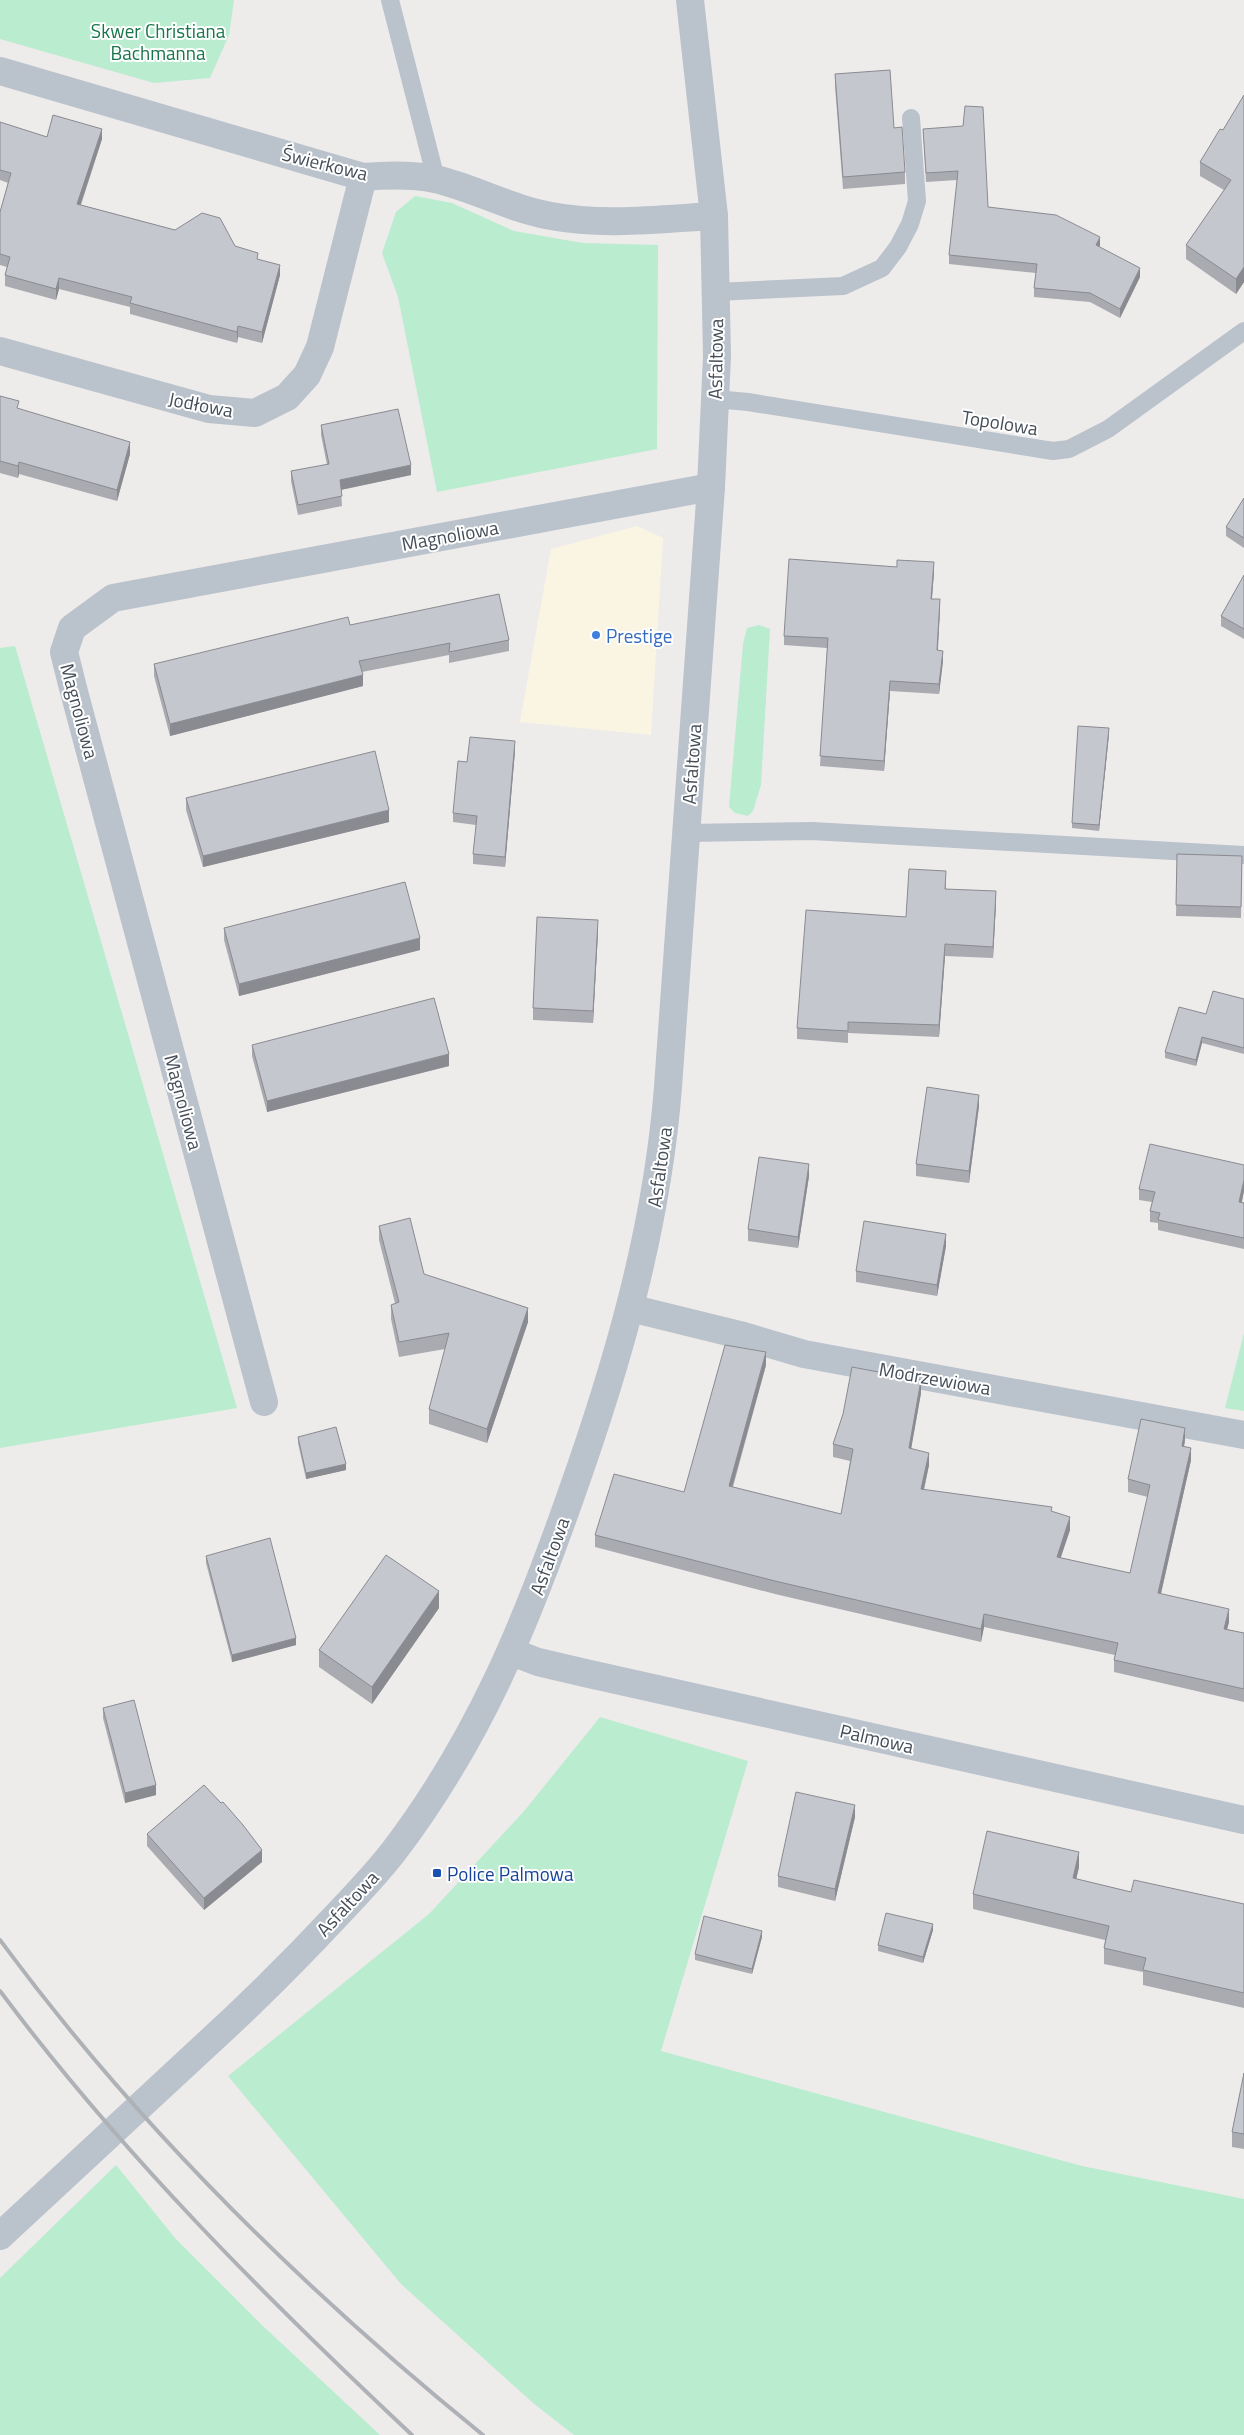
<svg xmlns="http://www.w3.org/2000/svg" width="1244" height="2435" font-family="'Titillium Web',sans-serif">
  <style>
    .commercial { fill: #faf5e3 }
    .green { fill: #baeccf }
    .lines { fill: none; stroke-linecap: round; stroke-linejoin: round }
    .service { stroke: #bac2cb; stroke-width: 18 }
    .minor { stroke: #bac2cb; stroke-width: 28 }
    .tertiary { stroke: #bac2cb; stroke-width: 28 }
    .rail { stroke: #aeb1b6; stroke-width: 4 }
    .wall { fill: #a9abb1 }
    .shaded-wall { fill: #8a8b90 }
    .building { fill: #c5c7ce; stroke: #8a8b90 }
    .shop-dot { fill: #3f7fe0; stroke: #fff; stroke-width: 2 }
    .transit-dot { fill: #1a4fb4; stroke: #fff; stroke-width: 2 }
    .labels { text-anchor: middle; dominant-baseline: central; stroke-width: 4; stroke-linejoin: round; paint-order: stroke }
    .park-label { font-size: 19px; fill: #19754b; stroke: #fff }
    .street-label { font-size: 19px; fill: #454e58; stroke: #fff }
    .shop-label { font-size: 19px; fill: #366cbe; stroke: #fff; text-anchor: start }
    .transit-label { font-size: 19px; fill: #164399; stroke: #fff; text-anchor: start }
  </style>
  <rect width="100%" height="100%" fill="#eeebeb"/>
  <!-- commercial -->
  <path class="commercial" d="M637,526l26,12 -12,197 -131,-13 31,-173z"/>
  <!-- green -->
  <g class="green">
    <path d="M0,0h234l-5,35 -19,43 -56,5 -154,-44z"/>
    <path d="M415,196l37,7 62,28 69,12 75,2 -1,204 -220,43 -39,-195 -16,-44 14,-41z"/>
    <path d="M759,625l11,4 -9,156 -8,26 -5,5 -13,-3 -6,-6 14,-163 4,-16z"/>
    <path d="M15,646l222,762 -237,40v-800z"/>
    <path d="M1244,1333v78l-19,-3z"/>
    <path d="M600,1717l148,44 -87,290 421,115 162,33v236h-670l-41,-32 -132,-119 -173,-208 201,-162 96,-104z"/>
    <path d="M116,2165l59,73 89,89 116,108h-380v-157z"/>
  </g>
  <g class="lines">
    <!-- service -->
    <g class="service">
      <path d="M390,0l46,179"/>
      <path d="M716,292l127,-6 39,-18 16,-21 12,-23 7,-23 -6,-83"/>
      <path d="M715,399l33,3 305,49 16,-2 39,-20 136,-98"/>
      <path d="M686,833l126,-2 432,24"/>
    </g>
    <!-- minor -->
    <g class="minor">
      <path d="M0,71l363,106c24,-2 48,-3 72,2 40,9 75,30 116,37 52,10 110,3 163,0"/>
      <path d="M0,351l209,58 46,4 32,-16 20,-22 13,-28 43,-170"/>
      <path d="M630,1308l110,27 64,19 440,81"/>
      <path d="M264,1402l-191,-714 -9,-36 8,-24 41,-30 598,-111"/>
      <path d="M512,1652l26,10 47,11 659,147"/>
    </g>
    <!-- tertiary -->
    <path class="tertiary" d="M0,2236c69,-64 138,-128 207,-192 46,-42 90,-86 132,-131 19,-20 38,-40 55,-62 85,-112 131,-225 177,-356 47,-132 86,-267 97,-408l43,-600 6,-131 -3,-140 -24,-216"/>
    <!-- rail -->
    <g class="rail">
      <path d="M0,1940c137,186 304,350 483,495"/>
      <path d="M0,1991c121,162 265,306 412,444"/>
    </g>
  </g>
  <!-- wall -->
  <g class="wall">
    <path d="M835,74l70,98v12l-62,5 -8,-103z"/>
    <path d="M1244,95v187l-8,12 -50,-35v-14l38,-55 -24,-14v-14l23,-32z"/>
    <path d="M0,122l47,15 55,2 -21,66 154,41 23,13 22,16 -18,68 -24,-6 -1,6 -107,-29v-7l-71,-18 -3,11 -51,-14v-11l2,-8 -7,-2v-53l8,-29 -8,-3z"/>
    <path d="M923,129l65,78 112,38 -1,2 41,30 -20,41 -30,-16 -56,-5v-9l2,-15 -87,-9v-9l8,-75 -31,2z"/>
    <path d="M0,396l19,13 111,45 -13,47 -98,-27 -1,4 -18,-5z"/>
    <path d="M321,425l90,50 -70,15 1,16 -44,9 -7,-34v-10l36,-6 -6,-30z"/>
    <path d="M1244,498v50l-18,-12v-9z"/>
    <path d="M934,572l-2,27 8,10 -2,41 5,11 -4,33 -49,-3 -6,80 -64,-5 7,-118 -43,-3v-9z"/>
    <path d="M1244,575v64l-23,-13v-10z"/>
    <path d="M350,625l159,15v11l-60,12v-8l-87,17 1,14 -193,50 -16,-60v-12z"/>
    <path d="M1109,734l-10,97 -27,-3v-5z"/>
    <path d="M515,751l-10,116 -32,-3v-10l3,-29 -23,-3v-9l14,-51z"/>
    <path d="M186,798l203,24 -186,45 -17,-57z"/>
    <path d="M1177,854l65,2 -1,62 -65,-2z"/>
    <path d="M946,882v7l50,14 -3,55 -48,-2 -6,81 -91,-4v10l-51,-4v-11l109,-111z"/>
    <path d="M224,928l196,22 -181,46 -15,-56z"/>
    <path d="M598,932l-5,91 -60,-3v-12z"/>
    <path d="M1244,999v55l-42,-11 -6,23 -31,-8v-6l41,-38z"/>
    <path d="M252,1045l197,21 -182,46 -15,-56z"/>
    <path d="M979,1106l-10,77 -53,-7v-12z"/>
    <path d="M1244,1165v26l-2,11 2,1v46l-86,-19v-7l-8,-1v-11l2,-9 -13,-2v-11z"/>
    <path d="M809,1176l-11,72 -50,-7v-12z"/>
    <path d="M379,1226l45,48 104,48 -41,121 -58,-19v-15l16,-60 -46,8 -8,-38v-14l4,-2 -16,-63z"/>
    <path d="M946,1246l-9,50 -81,-14v-11z"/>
    <path d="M766,1365l-33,122 108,27 9,-53 -17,-4v-13l88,-51 -10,55 18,17 -5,25 128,21 18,19 -10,28 70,15 18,-76 -20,-5v-13l57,-39 -1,6 7,14 -30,134 68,28 -2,7 17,4v69l-130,-30v-12l1,-5 -131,-28 -3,15 -206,-48 -180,-47v-12l89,-43z"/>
    <path d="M298,1437l48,33 -40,9 -8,-36z"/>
    <path d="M206,1556l90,89 -64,17 -26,-99z"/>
    <path d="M439,1608l-67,96 -53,-37v-17z"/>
    <path d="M103,1708l53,87 -31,8 -22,-85z"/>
    <path d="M221,1803l41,59 -58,48 -57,-64v-12z"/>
    <path d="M855,1817l-20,84 -57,-14v-11z"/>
    <path d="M1079,1867l-3,12 55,13 113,12v104l-101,-23v-13l-39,-8v-16l1,-8 -132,-31v-15z"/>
    <path d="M933,1930l-10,33 -45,-12v-6z"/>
    <path d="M762,1937l-10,37 -57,-14v-6z"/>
    <path d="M1244,2073v76l-12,-2v-15z"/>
  </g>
  <!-- shaded-wall -->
  <g class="shaded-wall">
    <path d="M102,129v10l-25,76v-11z"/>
    <path d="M1100,237v8l-4,9v-9z"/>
    <path d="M280,265v10l-18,68v-11z"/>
    <path d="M1244,267v15l-8,12v-15z"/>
    <path d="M1140,268v9l-20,41v-9z"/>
    <path d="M59,278v11l-3,11v-11z"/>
    <path d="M238,326v11l-1,6v-11z"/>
    <path d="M130,442v12l-13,47v-11z"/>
    <path d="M19,462v12l-1,4v-12z"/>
    <path d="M411,465v10l-71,15v-10z"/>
    <path d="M934,562v10l-3,37v-10z"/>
    <path d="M940,599v10l-3,51v-10z"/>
    <path d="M943,651v10l-4,33v-10z"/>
    <path d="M363,675v11l-193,50v-12z"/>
    <path d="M890,681v10l-6,80v-10z"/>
    <path d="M1109,728v6l-10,97v-6z"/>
    <path d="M515,741v10l-10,116v-10z"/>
    <path d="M389,810v12l-186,45v-11z"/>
    <path d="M996,891v12l-3,55v-11z"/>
    <path d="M598,920v12l-5,91v-12z"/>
    <path d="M420,938v12l-181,46v-12z"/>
    <path d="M945,944v12l-6,81v-12z"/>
    <path d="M1202,1037v6l-6,23v-6z"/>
    <path d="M449,1054v12l-182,46v-11z"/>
    <path d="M979,1095v11l-10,77v-12z"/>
    <path d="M809,1164v12l-11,72v-11z"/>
    <path d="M1244,1180v11l-5,22v-11z"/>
    <path d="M946,1234v12l-9,50v-11z"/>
    <path d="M528,1308v14l-41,121v-14z"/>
    <path d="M766,1352v13l-37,133v-12z"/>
    <path d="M921,1380v13l-12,68v-13z"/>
    <path d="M1185,1428v12l-3,18v-12z"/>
    <path d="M1191,1448v12l-33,146v-13z"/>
    <path d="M929,1453v12l-8,37v-13z"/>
    <path d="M346,1464v6l-40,9v-6z"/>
    <path d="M1070,1517v13l-13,39v-12z"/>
    <path d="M439,1591v17l-67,96v-17z"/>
    <path d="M1229,1609v13l-5,19v-12z"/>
    <path d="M984,1614v13l-3,15v-13z"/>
    <path d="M296,1638v7l-64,17v-7z"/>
    <path d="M156,1785v10l-31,8v-10z"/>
    <path d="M855,1805v12l-20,84v-12z"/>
    <path d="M262,1850v12l-58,48v-12z"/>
    <path d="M1079,1852v15l-6,26v-15z"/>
    <path d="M933,1924v6l-10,33v-6z"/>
    <path d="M762,1931v6l-10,37v-5z"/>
  </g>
  <!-- building -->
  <g class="building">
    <path d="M890,70l4,58 8,-1 3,45 -62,5 -8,-103z"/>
    <path d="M1244,95v172l-8,12 -50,-34 45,-65 -31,-18 20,-33 3,1z"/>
    <path d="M965,106l18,1 5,100 68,8 44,22 -4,8 44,23 -20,41 -30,-16 -56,-5 3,-24 -88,-9 9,-84 -32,2 -3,-44 40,-3z"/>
    <path d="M53,115l49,14 -25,75 98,26 27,-17 18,5 15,28 23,7 -1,6 23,6 -18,67 -24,-6 -1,6 -107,-29 2,-6 -73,-19 -3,11 -51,-14 5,-18 -10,-3v-42l11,-39 -11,-3v-48l47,15z"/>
    <path d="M0,396l19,5 -2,7 113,34 -13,48 -98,-28 -1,4 -18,-5z"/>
    <path d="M398,409l13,56 -71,15 2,16 -44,9 -7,-34 38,-7 -8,-39z"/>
    <path d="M1244,498v40l-18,-11z"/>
    <path d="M789,559l108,8v-7l37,2 -3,37h9l-3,51 6,1 -4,33 -49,-3 -6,80 -64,-5 8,-118 -44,-2z"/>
    <path d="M1244,575v54l-23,-13z"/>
    <path d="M499,594l10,46 -60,12 1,-9 -91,18 4,14 -193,49 -16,-60 194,-47 2,8z"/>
    <path d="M1078,726l31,2 -10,97 -27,-2z"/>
    <path d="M470,737l45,4 -10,116 -32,-3 4,-38 -24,-3 5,-52 9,1z"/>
    <path d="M375,751l14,59 -186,46 -17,-58z"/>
    <path d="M1177,854l65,2 -1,51 -65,-2z"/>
    <path d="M909,869l37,2 -1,18 51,2 -3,56 -48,-3 -6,81 -91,-3v9l-51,-3 9,-118 100,7z"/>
    <path d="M405,882l15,56 -181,46 -15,-56z"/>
    <path d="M537,917l61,3 -5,91 -60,-3z"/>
    <path d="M1213,991l31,8v49l-42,-11 -6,23 -31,-8 14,-45 27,7z"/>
    <path d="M434,998l15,56 -182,47 -15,-56z"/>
    <path d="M927,1087l52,8 -10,76 -53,-7z"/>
    <path d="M1150,1144l94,21v15l-5,22 5,1v35l-86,-18 2,-7 -10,-2 5,-19 -16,-3z"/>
    <path d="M759,1157l50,7 -11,73 -50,-8z"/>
    <path d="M410,1218l14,56 104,34 -41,121 -58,-20 20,-76 -50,9 -8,-37 8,-3 -20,-76z"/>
    <path d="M864,1221l82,13 -9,51 -81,-14z"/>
    <path d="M725,1345l41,7 -37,134 112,28 12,-65 -20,-5 10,-30 9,-47 69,13 -12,68 20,5 -8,36 131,18 -1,4 19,6 -13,40 73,16 20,-88 -22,-6 13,-60 44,9 -3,18 9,2 -33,145 71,16 -5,20 20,4v56l-130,-29 4,-17 -134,-29 -3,15 -206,-48 -180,-46 19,-61 70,18z"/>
    <path d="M336,1427l10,37 -40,9 -8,-36z"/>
    <path d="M270,1538l26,100 -64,17 -26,-99z"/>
    <path d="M386,1555l53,36 -67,96 -53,-37z"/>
    <path d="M134,1700l22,85 -31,8 -22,-85z"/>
    <path d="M204,1785l17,18 2,-1 20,23 19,25 -58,48 -57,-64z"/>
    <path d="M796,1792l59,13 -20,84 -57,-13z"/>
    <path d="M987,1831l92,21 -6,26 58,14 3,-12 110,24v89l-101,-23 3,-12 -42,-10 5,-22 -136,-32z"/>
    <path d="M886,1913l47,11 -10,33 -45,-12z"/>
    <path d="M704,1916l58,15 -10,38 -57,-15z"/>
    <path d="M1244,2073v61l-12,-2z"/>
  </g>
  <!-- markers -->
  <circle class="shop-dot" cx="596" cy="635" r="5"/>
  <rect class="transit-dot" x="432" y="1868" width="10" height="10" rx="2.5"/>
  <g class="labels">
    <!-- park labels -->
    <g class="park-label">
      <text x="158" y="30">Skwer Christiana<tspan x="158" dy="22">Bachmanna</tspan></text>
    </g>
    <!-- street labels -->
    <g class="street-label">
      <text transform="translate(325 163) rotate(14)">Świerkowa</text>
      <text transform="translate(715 359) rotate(-89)">Asfaltowa</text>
      <text transform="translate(201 404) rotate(11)">Jodłowa</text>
      <text transform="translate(1000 422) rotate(9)">Topolowa</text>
      <text transform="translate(450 535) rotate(-10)">Magnoliowa</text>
      <text transform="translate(80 711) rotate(75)">Magnoliowa</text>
      <text transform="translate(691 764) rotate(-86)">Asfaltowa</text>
      <text transform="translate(184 1102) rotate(75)">Magnoliowa</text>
      <text transform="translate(659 1167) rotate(-82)">Asfaltowa</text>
      <text transform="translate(935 1378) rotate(10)">Modrzewiowa</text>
      <text transform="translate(549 1556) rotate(-70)">Asfaltowa</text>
      <text transform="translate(877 1738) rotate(13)">Palmowa</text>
      <text transform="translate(347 1903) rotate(-47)">Asfaltowa</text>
    </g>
    <!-- shop labels -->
    <g class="shop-label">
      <text x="606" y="635">Prestige</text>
    </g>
    <!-- transit labels -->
    <g class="transit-label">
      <text x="447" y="1873">Police Palmowa</text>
    </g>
  </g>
</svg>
